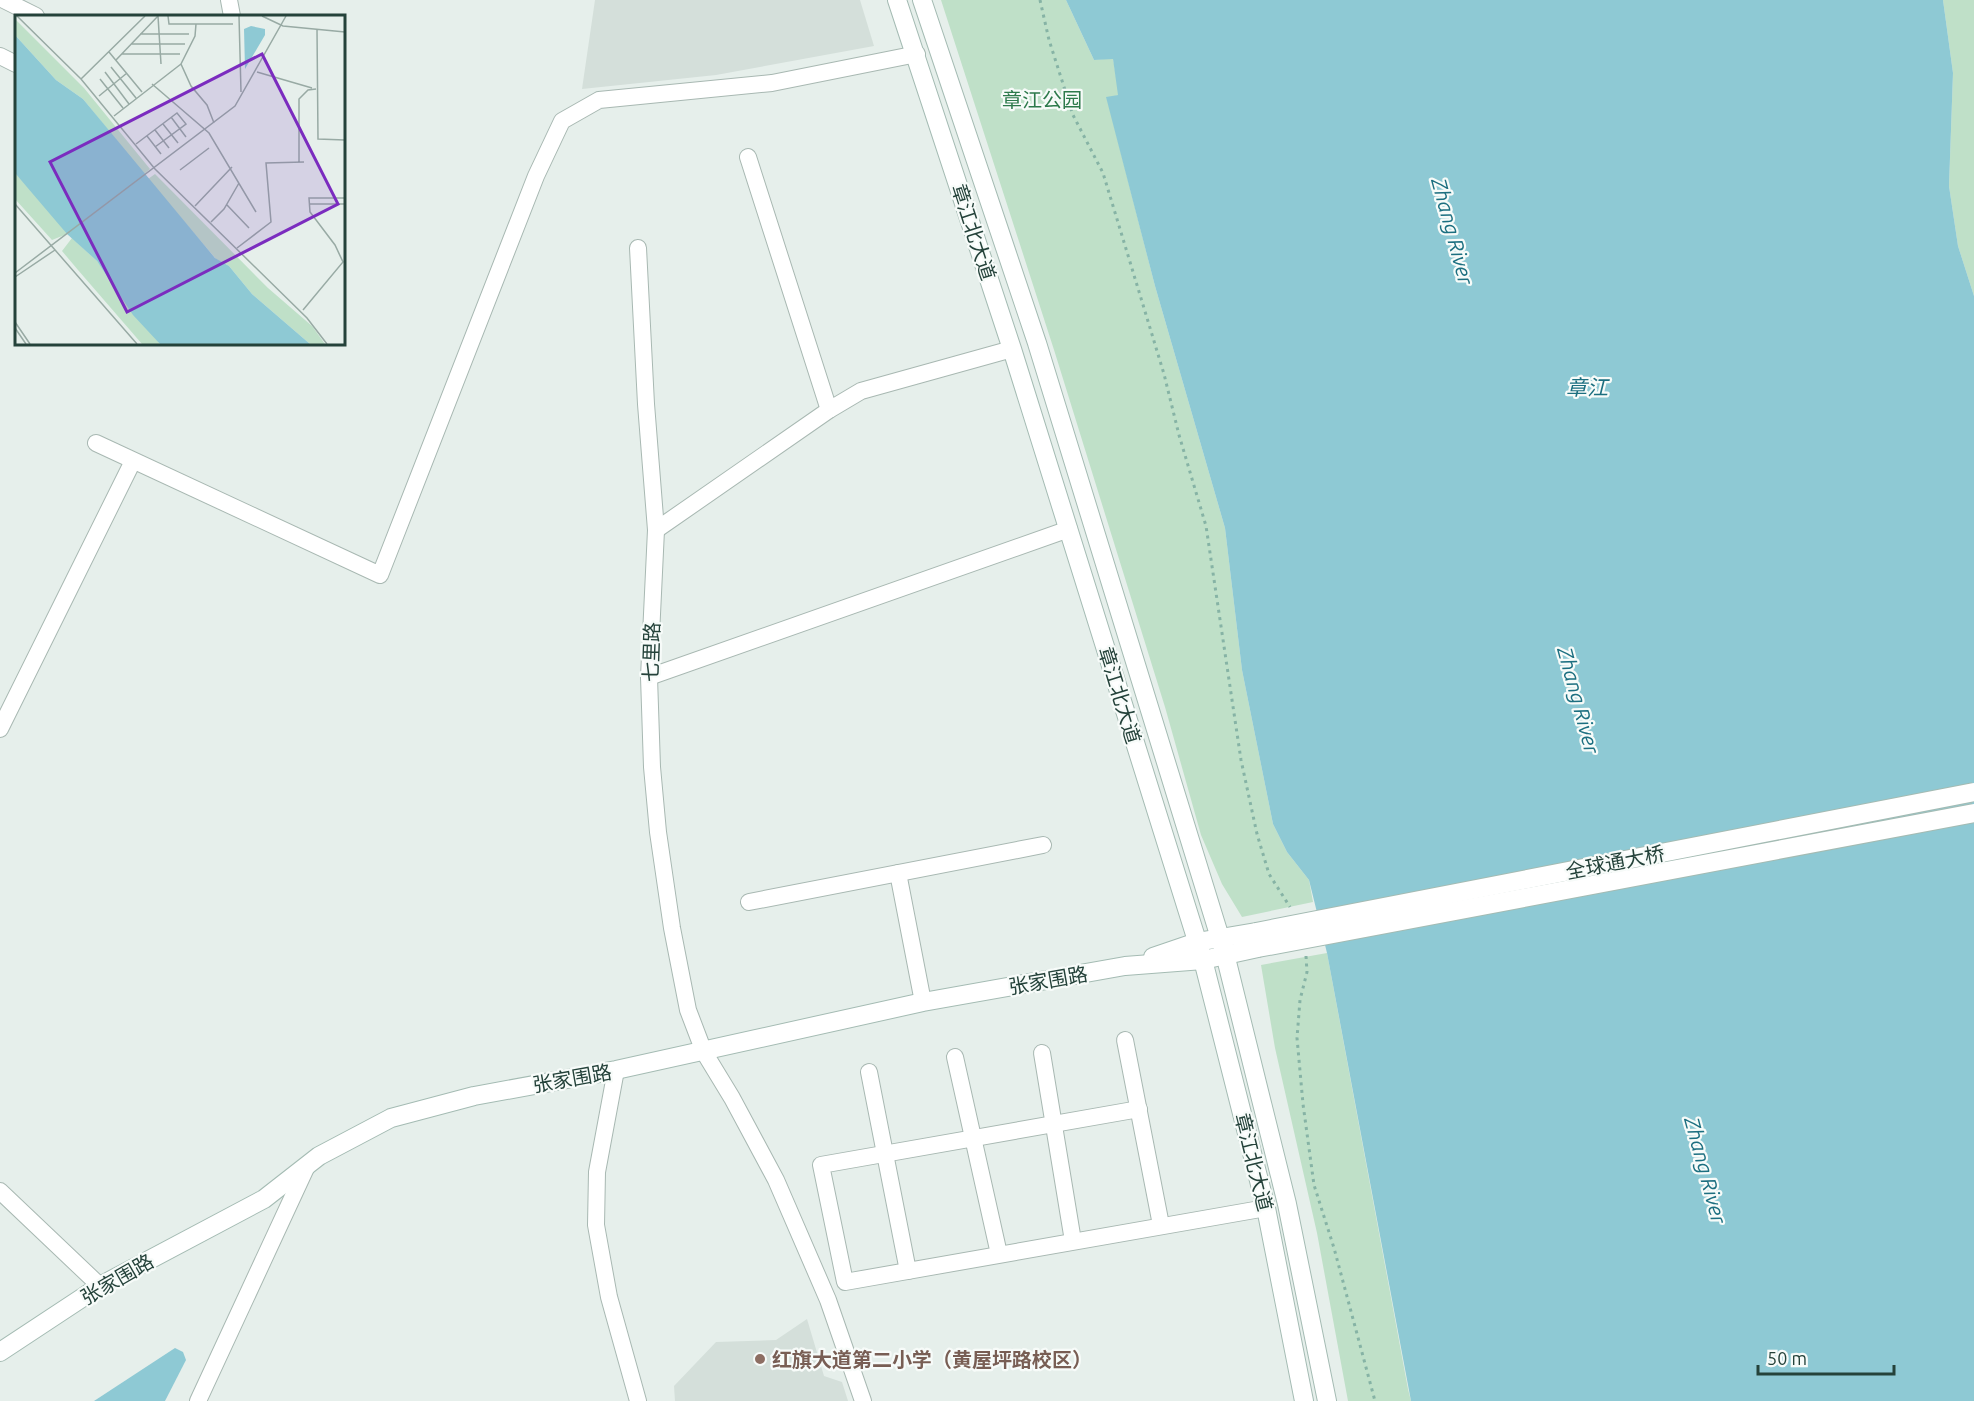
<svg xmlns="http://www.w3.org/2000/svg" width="1974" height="1401" font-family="Ubuntu,'Noto Sans SC',sans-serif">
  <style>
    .built { fill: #d4dfda }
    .green { fill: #bfe0c8 }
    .water { fill: #8ec9d4 }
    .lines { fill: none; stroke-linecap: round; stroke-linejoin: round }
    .street-casing { stroke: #a8b8b2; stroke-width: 18 }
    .secondary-casing { stroke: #a4bbb3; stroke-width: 20 }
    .path { stroke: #86b3a5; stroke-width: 3; stroke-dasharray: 3 4.5; stroke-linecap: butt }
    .street { stroke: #fff; stroke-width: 16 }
    .secondary { stroke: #fff; stroke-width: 18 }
    .secondary-bridge-casing { stroke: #a4bbb3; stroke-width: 20; stroke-linecap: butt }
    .secondary-bridge { stroke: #fff; stroke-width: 18 }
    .education-dot { fill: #8d6e63; stroke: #f7fbf9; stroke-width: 2 }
    .labels { text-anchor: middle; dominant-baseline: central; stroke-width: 4.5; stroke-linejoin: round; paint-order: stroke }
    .park-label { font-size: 20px; fill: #2d7a4b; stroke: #f7fbf9 }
    .street-label { font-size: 20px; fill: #24423a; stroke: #f7fbf9 }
    .education-label { font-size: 20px; font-weight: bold; fill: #785e54; stroke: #f7fbf9; text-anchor: start }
    .water-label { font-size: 21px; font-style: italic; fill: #1c6f80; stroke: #f7fbf9 }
    .inset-road { fill: none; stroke: #98aaa4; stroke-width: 1.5 }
    .view { fill: #7b2cbf; fill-opacity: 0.15; stroke: #7b2cbf; stroke-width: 3 }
    .inset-edge { fill: none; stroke: #24423a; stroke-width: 3 }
  </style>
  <rect width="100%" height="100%" fill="#e6efeb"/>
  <!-- built -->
  <g class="built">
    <path d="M595,0h265l14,46 -158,29 -134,14z"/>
    <path d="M807,1319l17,57 18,6 6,19h-173l-1,-15 42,-44 60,-2z"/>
  </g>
  <!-- green -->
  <g class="green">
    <path d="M941,0h125l28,60 19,-2 6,37 -12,3 48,188 70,242 17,142 31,154 14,28 22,28 4,22 -71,15 -20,-33 -21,-49 -36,-128 -110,-354z"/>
    <path d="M1943,0h31v296l-16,-50 -9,-60 4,-113z"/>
    <path d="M1327,953l81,436 3,12h-63l-31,-168 -42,-185 -14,-83z"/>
  </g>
  <!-- water -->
  <g class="water">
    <path d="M1066,0h877l10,73 -4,113 9,60 16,50v1105h-563l-84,-448 -18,-73 -22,-28 -14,-28 -31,-154 -17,-142 -70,-242 -49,-189 12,-2 -5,-36 -19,1z"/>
    <path d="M175,1348l8,4 3,8 -21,41h-71z"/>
  </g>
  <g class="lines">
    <!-- street casing -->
    <g class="street-casing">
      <g id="street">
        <path d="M4,0l32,16"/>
        <path d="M229,0l3,16"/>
        <path d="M0,56l16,8"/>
        <path d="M748,157l81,253"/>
        <path d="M638,248l8,156 10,126 -7,147 3,90 6,65 14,96 16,82 16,42 28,46 44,82 52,120 35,101"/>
        <path d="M96,443l284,132 156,-399 26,-55 37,-21 173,-17 145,-29"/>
        <path d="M656,530l173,-120 32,-19 151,-42"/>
        <path d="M649,677l420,-148"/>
        <path d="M0,729l133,-268"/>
        <path d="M898,873l25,129"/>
        <path d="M749,902l294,-57"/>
        <path d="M1125,1040l36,185"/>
        <path d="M1042,1053l31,188"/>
        <path d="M955,1057l44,197"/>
        <path d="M616,1070l-19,102 -1,53 13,72 29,104"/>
        <path d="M869,1072l39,199"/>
        <path d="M1139,1109l-318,56 24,117 421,-74"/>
        <path d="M0,1191l100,95"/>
        <path d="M198,1401l109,-235"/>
      </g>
    </g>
    <!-- secondary casing -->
    <g class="secondary-casing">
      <g id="secondary">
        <path d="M897,0l115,349 191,611 63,248 38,193"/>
        <path d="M922,0l115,343 188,611 62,250 40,197"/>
        <path d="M1153,957l44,-15 59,-10"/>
        <path d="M0,1352l100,-66 164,-87 55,-43 72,-38 83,-22 142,-26 307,-68 202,-36 78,-6 55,-12"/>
      </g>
    </g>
    <!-- path -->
    <g class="path">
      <path d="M1040,0l9,40 24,75 30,58 61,201 15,61 27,91 35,234 16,74 12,40 21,33"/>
      <path d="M1306,956l1,16 -7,28 -3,38 6,66 11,81 20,63 41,153"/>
    </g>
    <!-- street -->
    <use href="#street" class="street"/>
    <!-- secondary -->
    <use href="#secondary" class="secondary"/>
    <!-- secondary-bridge casing -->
    <g class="secondary-bridge-casing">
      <g id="secondary-bridge">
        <path d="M1256,932l718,-140"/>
        <path d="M1258,948l716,-135"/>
      </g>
    </g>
    <!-- secondary-bridge -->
    <use href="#secondary-bridge" class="secondary-bridge"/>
  </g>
  <!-- markers -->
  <circle class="education-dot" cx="760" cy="1359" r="6"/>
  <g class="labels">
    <!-- park labels -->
    <g class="park-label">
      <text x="1042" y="99">章江公园</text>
    </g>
    <!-- street labels -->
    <g class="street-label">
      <text transform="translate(974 232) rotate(72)">章江北大道</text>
      <text transform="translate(651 652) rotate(-88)">七里路</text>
      <text transform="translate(1120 695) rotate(73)">章江北大道</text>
      <text transform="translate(1615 862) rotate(-11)">全球通大桥</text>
      <text transform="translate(1048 980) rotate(-10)">张家围路</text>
      <text transform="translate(572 1078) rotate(-10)">张家围路</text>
      <text transform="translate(1254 1162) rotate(76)">章江北大道</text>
      <text transform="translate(117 1279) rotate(-30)">张家围路</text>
    </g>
    <!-- education labels -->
    <g class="education-label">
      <text x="772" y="1359">红旗大道第二小学（黄屋坪路校区）</text>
    </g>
    <!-- water labels -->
    <g class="water-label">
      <text transform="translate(1453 231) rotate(75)">Zhang River</text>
      <text x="1587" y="387">章江</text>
      <text transform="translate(1579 700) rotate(75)">Zhang River</text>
      <text transform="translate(1706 1170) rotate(75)">Zhang River</text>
    </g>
  </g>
  <!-- overview -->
  <g transform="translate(15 15)">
    <rect width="330" height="330" fill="#e6efeb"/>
    <path d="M0,4l69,69 66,81 -6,5 -61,-75 -27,-19 -41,-45zM0,158l36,39 16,22 -15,6 -37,-41zM140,159l113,114 44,38 13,18h-15l-58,-50 -23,-28 -13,-7 -68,-80zM57,223l25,23 63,83h-18l-64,-74 -16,-19z" fill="#bfe0c8"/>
    <path d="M236,11l14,3v6l-20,34 -1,-40zM0,20l41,45 27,19 132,159 14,8 23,28 58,50h-150l-27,-29 -36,-54 -30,-27 -52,-61z" fill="#8ec9d4"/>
    <path class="inset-road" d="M2,1l64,63 74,90 152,149 20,26M143,1l3,48M153,1l1,8h64M224,1l2,76M247,1l21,10 62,6M181,9l-1,12 -14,28 10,22 16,19 7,18M302,14l1,110 27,1M125,19h49M116,29h54M94,37l33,40M107,39h58M101,45l42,-44M96,52l25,31M90,57l24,32M242,57l55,16M66,64l64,-63M85,64l23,29M137,69l57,49 47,79M84,81l28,-23M99,101l67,-52M156,102l15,20M148,109l15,19M140,115l14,18M132,121l14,18M121,129l41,-31 9,11 -31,23M284,147v-63l9,-9 8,-1M165,155l29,-22M0,189l122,140M294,189h36M212,190l22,23M180,191l37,-39M196,207l13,-13 15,-26M222,233l34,-26 -5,-59 38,-1M0,258l220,-167 51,-90M0,262l40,-27M288,295l40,-48 -8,-17 -25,-33 -1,-14h36M0,307l15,22M0,313l11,16"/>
    <path class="view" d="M247,39l76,150 -211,108 -77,-150z"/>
    <rect width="330" height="330" class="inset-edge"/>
  </g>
  <!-- scale -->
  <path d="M1758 1365v9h136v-9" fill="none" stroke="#24423a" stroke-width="3"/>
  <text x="1767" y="1365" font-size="18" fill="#24423a" stroke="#f7fbf9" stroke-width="4.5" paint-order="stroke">50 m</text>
</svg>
